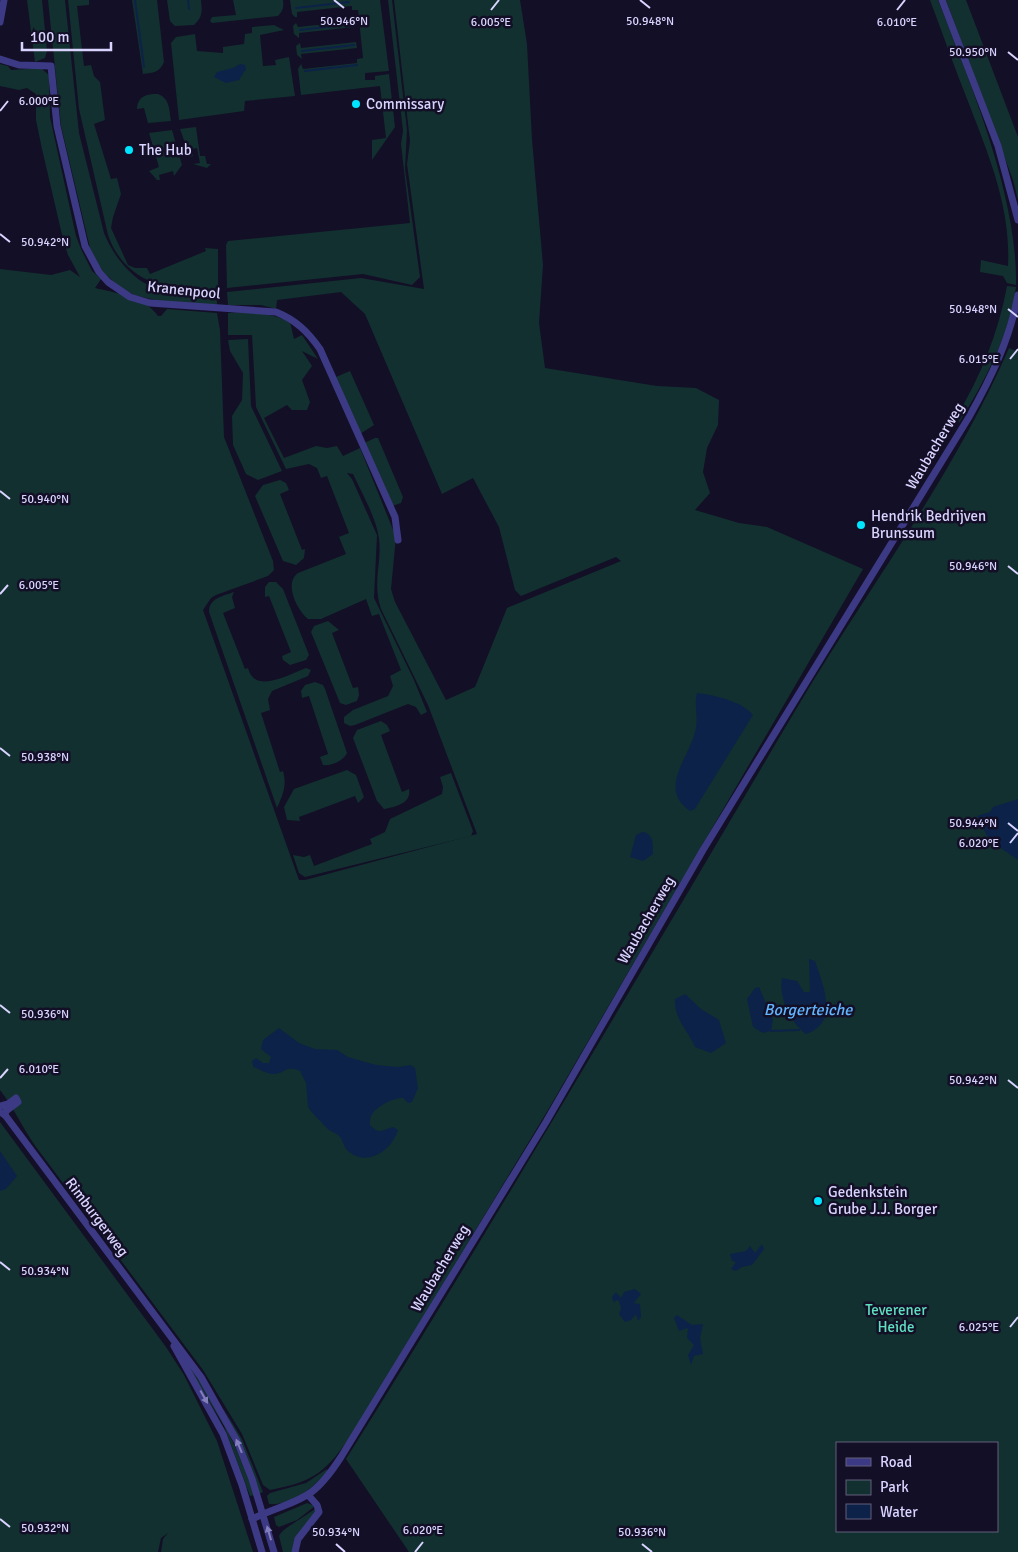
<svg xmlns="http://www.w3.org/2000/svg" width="1018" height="1552" font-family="Signika,sans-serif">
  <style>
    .green { fill: #12302f; fill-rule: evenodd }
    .water { fill: #0c2248 }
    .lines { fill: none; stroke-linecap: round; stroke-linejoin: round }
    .stream { stroke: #0c2248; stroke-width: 2 }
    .minor { stroke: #3d3a85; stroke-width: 7 }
    .oneway { fill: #837fbc }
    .ticks { fill: none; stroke: #d9d4ff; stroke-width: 2 }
    .poi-dot { fill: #00e5ff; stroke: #130f26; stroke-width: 2 }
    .labels { text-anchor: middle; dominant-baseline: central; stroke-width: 5; stroke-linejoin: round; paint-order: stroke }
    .poi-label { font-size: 15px; fill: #d9d4ff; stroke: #130f26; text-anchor: start }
    .street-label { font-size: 15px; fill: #d9d4ff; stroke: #130f26 }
    .park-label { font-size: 15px; fill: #5fe0c0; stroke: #130f26 }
    .water-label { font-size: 16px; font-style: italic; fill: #62b6ff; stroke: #130f26 }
    .ticks-label { font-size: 12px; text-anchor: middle; fill: #d9d4ff; stroke: #130f26; stroke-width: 5; stroke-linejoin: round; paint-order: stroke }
  </style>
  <rect width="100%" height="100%" fill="#130f26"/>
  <!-- green -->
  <g class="green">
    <path d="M27,0h15l5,51 -2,7 -10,4z"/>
    <path d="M48,0h17l14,133 25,100c8,20 24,42 44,52 16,9 51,9 69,7v14l-57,-5 -26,-6 -18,-11 -13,-12 -12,-20 -30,-126z"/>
    <path d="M68,0h21v5l-12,1 7,60 7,-1 3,11 6,6 5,38 -11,4 17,55 6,-1 4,16 -8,23 -2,11 17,37 7,3h12l3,6 56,-23 -1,-3 13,1v41c-46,5 -94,-8 -110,-55l-29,-126z"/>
    <path d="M132,0h25l7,62c-4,10 -11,11 -21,12z"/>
    <path d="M167,0h34c1,11 2,17 -7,25l-19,1 -5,-5z"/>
    <path d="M233,0h50c1,7 0,11 -5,16l-66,7 -2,-2 2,-4 24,-2z"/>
    <path d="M290,0h90l9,71 -24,2v7h10v-4l14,-2 6,53 -23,33v-20l14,-2 -6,-52 -79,9 -3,-26 3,-5 2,5 54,-6v-4l6,-1 -5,-48h-6v-4l-55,6v5h-2l-3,-3z"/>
    <path d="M388,0h4l15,130 -2,39 15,108 -8,8 -49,-11 -136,14 -1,-43 2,-4 182,-18 -9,-79 2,-13z"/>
    <path d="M394,0h126l7,44 5,95 11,126 -4,58 6,45 112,18 39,2 23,12 -1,25 -11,23 -4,24 7,21 -15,17 44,13 28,4 96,42 -315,541 -195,323c-27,38 -36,48 -83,57l-7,-5 -21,-51 -39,-64 -167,-223c-14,-20 -22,-39 -36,-57v-821l51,6 19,-5 10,7 -12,-22 -5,-16 -21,-90 -6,-29v-26l-9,-6 -8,2 -19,-4v-22l8,2 3,4 30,-2 8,7 1,42 26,119 5,13 11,22 9,8 -6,9c21,5 50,9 63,28h3l6,-7 50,4 3,17 4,107 49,124 1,9 -6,6 -52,19 -5,3 -8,12 96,270h6l172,-46 -49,-129 -47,-96c-9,-28 1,-44 -2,-70 -2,-19 -17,-46 -26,-65l-6,-1 5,6 25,56 -3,63 40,82 13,32 -6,3 -5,-8 -8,-3 -53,21 -5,1 -6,-3v-6l9,-7 35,-14 5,-10 -3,-10 11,-6 -22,-56 -7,2 -6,-17 -45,20h-13c-12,-10 -24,-36 -10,-46l48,-19 -7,-17 10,-4 -22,-57 -6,2 -4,-10 -8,-4 -23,5 -30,-62 -4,-72h-24v-22c22,-1 42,-1 62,9l4,17 8,-4 16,24 -16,-8 10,15 -10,14 8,22 -3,8h-15l-5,-5 -23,13 20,40 32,-12 11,2 10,-2 6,10 17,-8 36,89 -5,52 4,13 51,98 29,-13 32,-79 114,-47 -5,-4 -95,39 -6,-6 -16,-63 -26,-49 -31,16 -77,-180 -24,-22 -64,8 -1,9 -15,-4h-33l-1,-13 134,-14 63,11 -17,-125 3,-23z"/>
    <path d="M930,0h8c32,82 80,197 78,285l-9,-2 -4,-7 -23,-4 1,-12 27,6c3,-58 -19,-110 -39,-162 -14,-35 -26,-69 -39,-104z"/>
    <path d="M946,0h20l52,137v63l-5,-20z"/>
    <path d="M354,21v6l-55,6v5l-5,-4 -1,-8 3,-3 2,4z"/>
    <path d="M274,25l10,5 -24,5 3,31 13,-1 -1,-5 14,-3 6,39 -50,5 -1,10 -65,9 -8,-77 5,-6 19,-3 2,17 26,2v-6l21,-3 1,-10 7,-1v-6z"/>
    <path d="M356,42l1,6 -56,6 1,5 -5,-4 -1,-9 4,-3 1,5z"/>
    <path d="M158,94c12,5 11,15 13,27l-23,2 -4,-15 -7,1c1,-13 9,-15 21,-15z"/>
    <path d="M196,127l4,29h5l2,8h4l-4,4 -14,-4 7,-1 -3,-15 -5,1 1,7 -3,1 -10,-28z"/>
    <path d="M172,130l10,35 -8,11 -1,-5 -14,4 1,5h-3l-8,-9 10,-4 -10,-34z"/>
    <path d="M1007,286l9,1c-7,50 -31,93 -57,136l-2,-7c24,-41 41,-82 50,-130z"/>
    <path d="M248,339l3,67 31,65 -24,9 -12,-6 -13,-29 -1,-29 10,-16 1,-27 -13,-22 -2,-11z"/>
    <path d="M1009,348l9,4v1200h-609l-63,-93c155,-247 301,-498 449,-748 71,-120 158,-234 214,-363zM837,1443h160v88h-160z"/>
    <path d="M350,371l24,54 -14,9 -24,-57z"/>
    <path d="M375,438h3l25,59 -2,6 -9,3 -28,-63z"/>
    <path d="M280,480l6,3 3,7 -9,4 22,56 3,-1 -1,9 -8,7 -13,-4 -28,-65 8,-11z"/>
    <path d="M269,582h7l7,7 26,66 -3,5 -16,5 -7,-5 -1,-4 9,-4 -22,-56 -4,1v-10z"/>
    <path d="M234,592l-2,5 3,11 -12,5 22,56 3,-1c7,27 41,6 58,0l5,2 -3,6 -36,15 -4,8 2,11 -9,3 19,59 3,-1c4,15 0,23 -6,37l-68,-196c0,-14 14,-16 25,-20z"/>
    <path d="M328,621l11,9 -7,3 21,55 5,-1 1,8 -2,6 -11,4 -6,-2 -29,-71 3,-6z"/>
    <path d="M315,682l8,3 2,4 22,64c-4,8 -15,13 -24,12l-3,-8 8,-3 -19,-58 -7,2 -1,-7 4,-6z"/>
    <path d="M381,721l6,4 3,6 -9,4 21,57 7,-3c3,14 -14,18 -25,20l-7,-8 -24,-63 4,-8z"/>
    <path d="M347,770l9,5 8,22 -6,6 -3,-7 -56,21 1,4 -13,-1 -3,-13 10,-18z"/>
    <path d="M451,773l22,58 -2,5 -166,41 -6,-4 -6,-18 11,2 6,-2 4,11 58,-22 -2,-5 15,-7 5,-13 52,-25 1,-7 -3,-10z"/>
    <path d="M0,1122l166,225 18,28 33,66 36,111h-92l2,-13 5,-6 -7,5 -3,14h-158z"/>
    <path d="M182,1356c33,44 53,87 73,139l-5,1 -26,-70z"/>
    <path d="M223,1408l19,31 21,53 -4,2 -18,-51z"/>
    <path d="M327,1469l1,2c-14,16 -36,35 -59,33l-2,-8 3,-3 36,-10z"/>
    <path d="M307,1503l8,3 -18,14 -18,7 -3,-2 -2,-8z"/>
    <path d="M316,1508v4l-23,40h-10l-4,-16c3,-8 28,-20 37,-28z"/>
  </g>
  <!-- water -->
  <g class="water">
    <path d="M240,64l5,1 1,4 -7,11 -13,3 -12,-6 3,-5 16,-4z"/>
    <path d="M697,693c17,2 45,8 56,22l-58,94 -5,2c-33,-23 0,-53 6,-83 2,-12 -2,-24 1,-35z"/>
    <path d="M1018,799v61l-29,-20 -12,-24 13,-4 3,-5z"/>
    <path d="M642,832c12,1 11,13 11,22l-10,7 -13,-4 6,-22z"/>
    <path d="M809,959l6,2c8,24 25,62 -9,73 -15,-10 -28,-38 -24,-56l15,3 7,11h6z"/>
    <path d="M759,987l14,33 -2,11 -8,2 -10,-6 -6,-28 8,-11z"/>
    <path d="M685,994l16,15 18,11 7,23 -15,10 -16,-6c-8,-18 -21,-28 -20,-48z"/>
    <path d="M279,1028l20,15 16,6 22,1 11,7 28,8 22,2 13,-2 4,3 3,20 -6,14 -4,1 -5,-5c-8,-1 -26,8 -30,15 -3,3 -3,8 -3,12 9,10 13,5 23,2l5,3c-6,20 -30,37 -49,22 -5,-4 -6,-12 -10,-16 -3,-3 -7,-4 -10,-6 -4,-4 -18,-18 -21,-23l-2,-24 -6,-12c-15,-7 -16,4 -28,3 -8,-1 -12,-5 -19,-7l-1,-6 4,-3 7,5h6l2,-6 -10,-8 2,-9z"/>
    <path d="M0,1151l17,25 -11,13 -6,2z"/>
    <path d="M762,1244l2,5 -12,16 -10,2 -6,4 -5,-2 5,-7 -4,-1 -2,-7 16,-3 4,-5 5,7z"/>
    <path d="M635,1289l6,5 -7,9 6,1 1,13 -3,4 -2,-7 -5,6 -6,2 -6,-8 2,-6 -2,-7 -3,-1 -2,3 -2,-6 4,-5 5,6 3,-6z"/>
    <path d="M677,1315l15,10 11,-1 -3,14 3,16 -9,2 -3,9 -3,-10 6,-10 -7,-7 1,-10 -9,3 -5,-13z"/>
  </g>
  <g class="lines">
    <!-- stream -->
    <g class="stream">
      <path d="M135,0l9,67"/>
      <path d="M188,0l1,9"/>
      <path d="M296,8l53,-6"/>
      <path d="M300,30l51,-6"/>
      <path d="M302,51l52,-6"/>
      <path d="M305,71l52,-6"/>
      <path d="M771,1031l28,-1"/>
    </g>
    <!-- minor -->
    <g class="minor">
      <path d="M942,0l56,146 20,74"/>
      <path d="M0,22l4,-22"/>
      <path d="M0,59l19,6 32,1 6,60 28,120 14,26 9,10 22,15 20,6 126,9c20,8 32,20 44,37l75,168 3,23"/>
      <path d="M0,1106l8,-2 8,-6 2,4 -12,9 -1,4"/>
      <path d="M0,1112l5,3 196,262 36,64 15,38 22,73"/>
      <path d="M174,1346l49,88 19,51 20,67"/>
      <path d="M252,1519c47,-22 58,-14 89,-62l205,-335 157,-272 266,-433c22,-39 41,-78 49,-122"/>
      <path d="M295,1552l3,-13 21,-27 -2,-7 -8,-9"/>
    </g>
  </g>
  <!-- one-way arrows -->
  <defs><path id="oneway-solid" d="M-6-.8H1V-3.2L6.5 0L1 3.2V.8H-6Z" transform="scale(1.25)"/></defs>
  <g class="oneway">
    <use href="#oneway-solid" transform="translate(204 1397) rotate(61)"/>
    <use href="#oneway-solid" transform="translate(239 1446) rotate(-113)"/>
    <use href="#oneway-solid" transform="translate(269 1533) rotate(-106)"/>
  </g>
  <!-- ticks -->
  <path class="ticks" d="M334,0l10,8M640,0l10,8M491,10l8,-10M897,10l8,-10M1008,52l10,8M0,111l8,-10M0,234l10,8M1008,309l10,8M1010,359l8,-10M0,491l10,8M1008,566l10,8M0,594l8,-9M0,748l10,8M1008,823l10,8M1010,843l8,-10M0,1005l10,8M0,1078l8,-9M1008,1080l10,8M0,1262l10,8M1010,1327l8,-10M0,1519l10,8M336,1544l9,8M642,1544l10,8M415,1552l8,-10"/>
  <!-- markers -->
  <g class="poi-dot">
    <circle cx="356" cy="104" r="5"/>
    <circle cx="129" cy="150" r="5"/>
    <circle cx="861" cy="525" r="5"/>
    <circle cx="818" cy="1201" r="5"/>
  </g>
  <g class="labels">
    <!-- poi labels -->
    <g class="poi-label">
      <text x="366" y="104">Commissary</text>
      <text x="139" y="150">The Hub</text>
      <text x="871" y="516">Hendrik Bedrijven<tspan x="871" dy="17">Brunssum</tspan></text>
      <text x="828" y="1192">Gedenkstein<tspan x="828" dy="17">Grube J.J. Borger</tspan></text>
    </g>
    <!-- street labels -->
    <g class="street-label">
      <text transform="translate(184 290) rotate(6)">Kranenpool</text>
      <text transform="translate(935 446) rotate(-59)">Waubacherweg</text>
      <text transform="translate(646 920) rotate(-60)">Waubacherweg</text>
      <text transform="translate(97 1217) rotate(53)">Rimburgerweg</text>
      <text transform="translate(440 1268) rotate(-59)">Waubacherweg</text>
    </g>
    <!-- park labels -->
    <g class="park-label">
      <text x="896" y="1310">Teverener<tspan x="896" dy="17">Heide</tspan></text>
    </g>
    <!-- water labels -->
    <g class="water-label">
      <text x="808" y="1010">Borgerteiche</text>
    </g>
  </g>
  <g class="ticks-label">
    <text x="344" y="25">50.946°N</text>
    <text x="650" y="25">50.948°N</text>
    <text x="491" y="26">6.005°E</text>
    <text x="897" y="26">6.010°E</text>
    <text x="973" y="56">50.950°N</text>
    <text x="39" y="105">6.000°E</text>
    <text x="45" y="246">50.942°N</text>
    <text x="973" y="313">50.948°N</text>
    <text x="979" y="363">6.015°E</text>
    <text x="45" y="503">50.940°N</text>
    <text x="973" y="570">50.946°N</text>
    <text x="39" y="589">6.005°E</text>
    <text x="45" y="761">50.938°N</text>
    <text x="973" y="827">50.944°N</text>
    <text x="979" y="847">6.020°E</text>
    <text x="45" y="1018">50.936°N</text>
    <text x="39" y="1073">6.010°E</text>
    <text x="973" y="1084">50.942°N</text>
    <text x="45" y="1275">50.934°N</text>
    <text x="979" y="1331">6.025°E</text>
    <text x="45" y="1532">50.932°N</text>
    <text x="423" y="1534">6.020°E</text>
    <text x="336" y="1536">50.934°N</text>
    <text x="642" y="1536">50.936°N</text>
  </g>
  <!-- legend -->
  <rect x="836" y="1442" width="162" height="90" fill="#130f26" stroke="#625e7d"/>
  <rect x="846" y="1458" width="25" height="8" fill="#3d3a85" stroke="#625e7d"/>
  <text x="880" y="1467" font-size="15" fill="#d9d4ff">Road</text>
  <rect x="846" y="1480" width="25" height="15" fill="#12302f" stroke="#625e7d"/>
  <text x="880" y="1492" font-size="15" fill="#d9d4ff">Park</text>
  <rect x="846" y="1504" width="25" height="15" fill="#0c2248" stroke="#625e7d"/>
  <text x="880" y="1517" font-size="15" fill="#d9d4ff">Water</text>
  <!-- scale -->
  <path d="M22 42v8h89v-8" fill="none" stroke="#d9d4ff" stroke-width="2.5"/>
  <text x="30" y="42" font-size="15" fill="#d9d4ff" stroke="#130f26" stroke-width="4" paint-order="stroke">100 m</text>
</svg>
